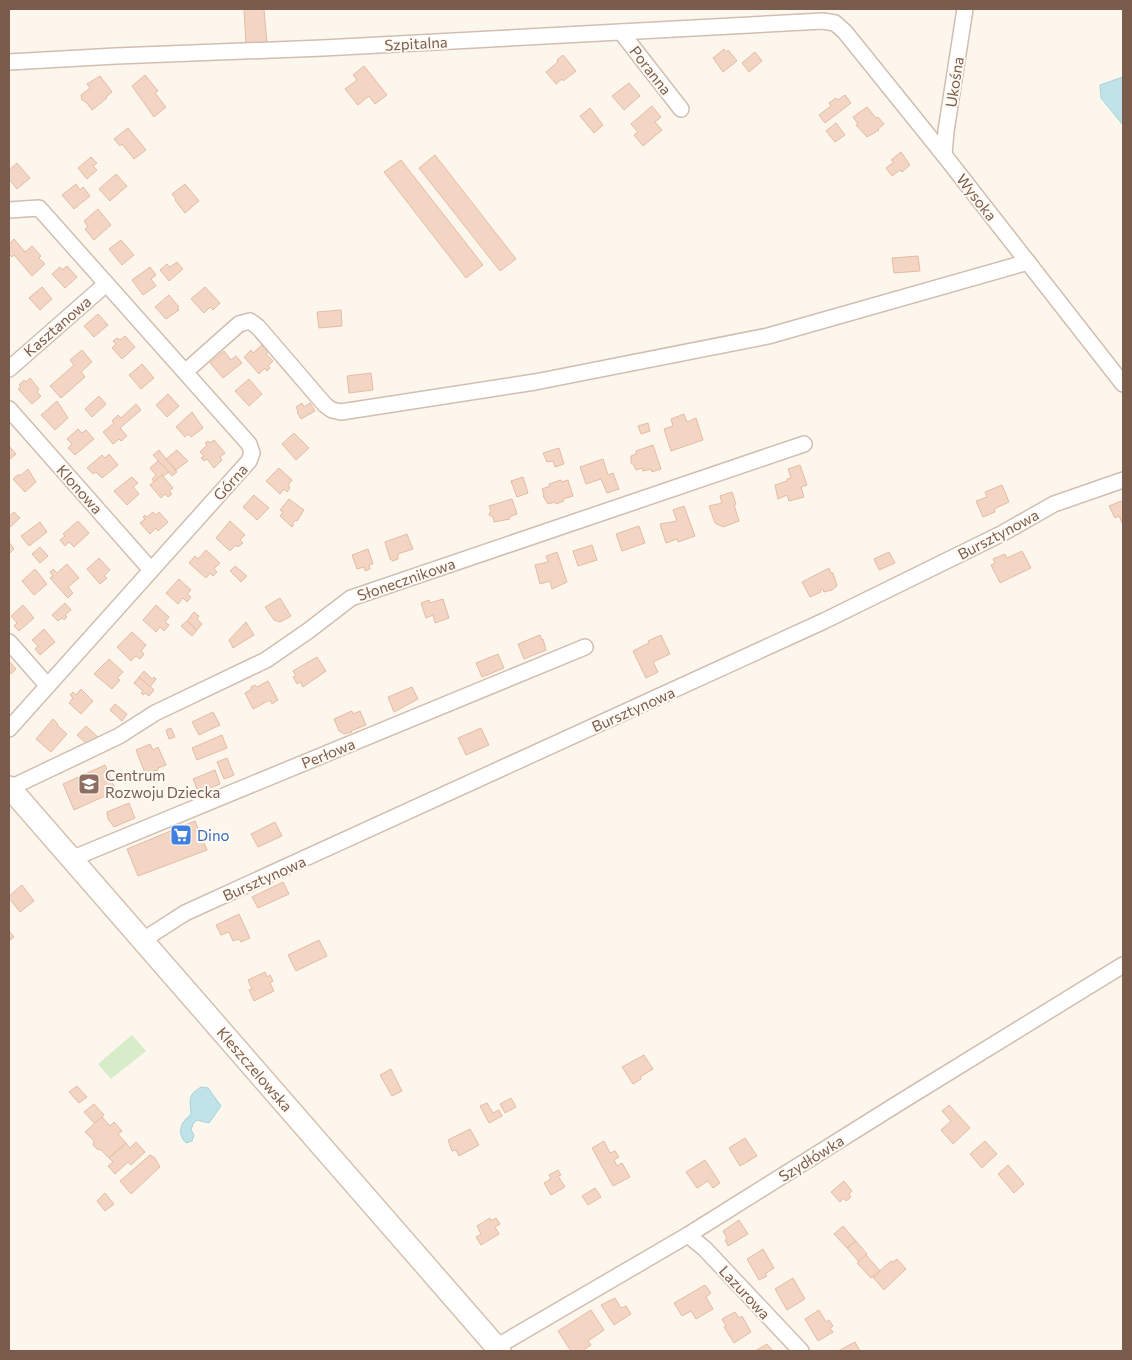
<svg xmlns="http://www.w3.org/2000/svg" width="1132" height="1360" font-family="Commissioner,sans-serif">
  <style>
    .green { fill: #d8ecc9 }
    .water { fill: #bfe3e8; stroke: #a5d3da }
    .building { fill: #f3d5c3; stroke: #e6bba3 }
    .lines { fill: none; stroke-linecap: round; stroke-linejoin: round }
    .street-casing { stroke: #d1beb0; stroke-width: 18 }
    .secondary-casing { stroke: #d6c0b0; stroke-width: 24 }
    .street { stroke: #fff; stroke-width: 15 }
    .secondary { stroke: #fff; stroke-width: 21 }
    .labels { text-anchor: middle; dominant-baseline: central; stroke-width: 4; stroke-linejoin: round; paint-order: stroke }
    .street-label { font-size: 15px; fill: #7a5c4d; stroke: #fffaf3 }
    .education-label { font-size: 15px; fill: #785e54; stroke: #fffaf3; text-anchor: start }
    .shop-label { font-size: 15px; fill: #366cbe; stroke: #fffaf3; text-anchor: start }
  </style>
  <rect width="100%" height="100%" fill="#fdf6ec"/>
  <!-- green -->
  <path class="green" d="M132,1035l14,16 -35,28 -13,-15z"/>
  <!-- water -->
  <g class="water">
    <path d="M1123,77v48l-22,-27 -1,-13z"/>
    <path d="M201,1087l7,1 13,18 -12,17 -12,-3 -4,4 -2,6 3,5 -2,6 -6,2c-9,-8 -6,-22 5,-28 0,-14 -5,-19 10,-28z"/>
  </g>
  <!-- building -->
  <g class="building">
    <path d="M244,9h20l3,34 -21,1z"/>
    <path d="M724,49l2,3 2,-2 9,11 -14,11 -10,-14z"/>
    <path d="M755,52l7,9 -13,11 -7,-9z"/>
    <path d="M563,55l13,16 -13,10 -1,-2 -6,5 -10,-12 12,-10 -1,-2z"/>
    <path d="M364,66l23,29 -12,9 -6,-8 -11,9 -13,-16 12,-9 -4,-5z"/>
    <path d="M145,75l13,16 -3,2 11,14 -12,10 -22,-31z"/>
    <path d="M100,76l12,16 -6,5 1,1 -15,12 -5,-7 -5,-3 -1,-5 9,-7 -3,-4z"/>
    <path d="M629,83l11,13 -16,14 -12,-14z"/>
    <path d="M845,95l6,8 -26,20 -6,-8 12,-9 -2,-3 7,-5 2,2z"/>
    <path d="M652,106l9,11 -6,5 7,8 -19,16 -9,-11 4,-3 -7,-8z"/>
    <path d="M867,107l9,11 2,-1 6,7 -6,5 1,1 -12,7 -11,-12 2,-1 -5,-7z"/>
    <path d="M590,108l13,17 -9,8 -14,-17z"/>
    <path d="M836,123l9,12 -10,7 -9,-11z"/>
    <path d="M128,128l18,22 -12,9 -12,-15 -2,2 -6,-7z"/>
    <path d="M901,152l9,13 -8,7 -2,-2 -8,6 -6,-8 8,-6 -3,-2z"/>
    <path d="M435,155l81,104 -16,12 -81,-103z"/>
    <path d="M91,157l6,6 -4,3 4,4 -10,9 -9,-11z"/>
    <path d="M401,160l82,105 -17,13 -82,-106z"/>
    <path d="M17,163l13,15 -13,11 -8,-10v-9z"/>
    <path d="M116,174l11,12 -17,15 -11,-12z"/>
    <path d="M76,184l4,6 3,-3 7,9 -16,13 -12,-14z"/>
    <path d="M185,184l14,17 -14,12 -10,-13 1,-1 -4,-5z"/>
    <path d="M98,209l13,16 -17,15 -9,-11 3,-2 -4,-6z"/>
    <path d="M14,239l11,13 7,-6 9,10 -2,2 6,6 -13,12 -18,-21 -2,2 -3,-3v-10z"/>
    <path d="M121,240l13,15 -12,10 -13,-16z"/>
    <path d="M918,256l2,15 -26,2 -2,-15z"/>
    <path d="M177,262l6,7 -14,12 -9,-11 7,-6 3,3z"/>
    <path d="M67,266l10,11 -12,11 -13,-14 8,-7 2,3z"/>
    <path d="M150,267l6,8 -5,4 5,7 -13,9 -11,-15z"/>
    <path d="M42,287l10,12 -12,11 -11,-12z"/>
    <path d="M205,287l15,16 -7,7 -3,-3 -6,6 -13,-14z"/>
    <path d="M169,295l10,12 -2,2 2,1 -13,9 -11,-12z"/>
    <path d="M341,310l1,16 -23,2 -2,-16z"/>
    <path d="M98,314l10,11 -14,12 -10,-11z"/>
    <path d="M125,336l10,11 -13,12 -10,-11 4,-4 -3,-3 4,-3 3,2z"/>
    <path d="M263,344l6,7 -3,3 7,7 -5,5 2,2 -3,3 -2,-3 -6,6 -15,-17 7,-7 2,3z"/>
    <path d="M82,350l10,12 -11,10 4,5 -24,21 -11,-12 24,-21 -4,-5z"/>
    <path d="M224,351l7,9 5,-4 6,7 -19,15 -13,-15z"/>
    <path d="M142,364l12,14 -13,11 -12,-14z"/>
    <path d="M371,373l2,17 -24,3 -2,-17z"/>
    <path d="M30,378l9,11 -2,3 4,4 -9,8 -14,-15 3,-2 -2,-2 5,-5 2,2z"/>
    <path d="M249,379l13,15 -13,12 -14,-15z"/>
    <path d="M168,394l11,12 -12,11 -11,-12z"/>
    <path d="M99,396l7,8 -14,13 -7,-8z"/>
    <path d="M57,401l11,17 -13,12 -14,-15z"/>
    <path d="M302,403l2,4 6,-4 5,8 -14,8 -4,-7 1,-1 -2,-4z"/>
    <path d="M136,404l5,6 -21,18 7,8 -6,5 -2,-2 -6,5 -10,-12 11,-9 -2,-2 6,-6 3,3z"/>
    <path d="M192,412l11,16 -12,9 -3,-3 -3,3 -9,-10z"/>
    <path d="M684,414l3,8 9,-4 7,22 -32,11 -7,-22 9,-3 -2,-7z"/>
    <path d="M648,423l2,8 -9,3 -3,-8z"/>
    <path d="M78,429l4,4 4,-3 8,9 -19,16 -7,-7 4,-4 -5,-5z"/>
    <path d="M294,433l15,15 -13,12 -14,-16z"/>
    <path d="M214,440l11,13 -5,4 2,3 -8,8 -7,-9 -3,2 -3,-3 3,-2 -4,-4 7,-7 -2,-2 3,-2 2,2z"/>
    <path d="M653,445l8,24 -9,3 -1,-3 -8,2 -1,-3 -6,2 -3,-6 -2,-1v-7l5,-2v-3z"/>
    <path d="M9,446l7,8 -7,6z"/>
    <path d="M559,448l5,16 -9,3 -2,-6 -6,1 -4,-9z"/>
    <path d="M159,450l18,22 -5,4 -19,-21z"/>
    <path d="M177,450l11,11 -12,9 -10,-11z"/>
    <path d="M109,454l9,11 -16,13 -6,-6 -3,2 -6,-6 15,-13 3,3z"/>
    <path d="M603,459l5,16 5,-2 6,16 -12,4 -6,-14 -15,5 -6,-17z"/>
    <path d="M158,461l11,11 -15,10 -2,-3 4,-4 -6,-7z"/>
    <path d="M800,465l7,20 -6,2 3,10 -15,4 -2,-6 -9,4 -3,-14 12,-4v-2l4,-1 -3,-9z"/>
    <path d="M279,468l13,12 -4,5 2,3 -3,4 -3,-3 -4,5 -14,-13z"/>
    <path d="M28,469l8,13 -11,10 -12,-13 6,-5 1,2z"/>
    <path d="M162,475l11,13 -4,3 3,3 -4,3 -3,-3 -4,4 -11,-13z"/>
    <path d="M132,477l6,6 -5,4 6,7 -12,11 -13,-14z"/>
    <path d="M523,477l5,16 -11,4 -6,-16z"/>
    <path d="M561,480l1,2 6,-2 5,16 -10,3 1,2 -8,3 -1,-2 -7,2 -5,-8 1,-1 -2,-6 8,-3 -1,-2z"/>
    <path d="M1002,485l7,17 -15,7 1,3 -12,5 -7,-16 11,-4 -2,-5z"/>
    <path d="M732,492l4,12 -2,1 5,16 -16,6 -8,-4 -6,-17 13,-3 -2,-7z"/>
    <path d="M254,495l15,13 -12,12 -14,-13z"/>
    <path d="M289,499l15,11 -7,11 -1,-1 -4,4 2,1 -2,2 -12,-11 3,-4 -3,-2z"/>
    <path d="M512,499l5,15 -8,3 1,2 -16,3 -1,-5 -4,-2 2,-4 -2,-5z"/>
    <path d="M1121,501l2,2v22l-4,-9 -4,2 -6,-12z"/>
    <path d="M684,506l11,30 -17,6 -1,-3 -11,4 -6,-19 17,-3 -4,-11z"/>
    <path d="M14,512l6,6 -11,10v-12z"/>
    <path d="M153,512l3,3 3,-3 9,10 -10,9 -2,-3 -6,6 -10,-11 5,-4 -2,-2 2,-2 2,2z"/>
    <path d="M78,521l11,12 -15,14 -5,-5 -4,4 -5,-6 5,-4 -2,-2z"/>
    <path d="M230,521l15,14 -5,5 3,3 -5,4 -2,-2 -6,6 -14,-13z"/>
    <path d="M40,522l7,10 -18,14 -8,-10z"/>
    <path d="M639,526l6,17 -23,8 -6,-17z"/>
    <path d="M407,534l6,15 -15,5v5l-5,2 -3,-2 -5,-17z"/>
    <path d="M9,542l5,7 -5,5z"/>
    <path d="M592,545l5,15 -19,6 -5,-15z"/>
    <path d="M40,547l8,9 -8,7 -8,-9z"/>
    <path d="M368,549l5,15 -4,1 1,4 -5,2 -1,-4 -7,2 -5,-14z"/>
    <path d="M206,550l14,13 -6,6 3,3 -4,4 -3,-3 -4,5 -17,-15 6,-7 3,3z"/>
    <path d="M1022,551l9,17 -31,15 -9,-18 4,-2 -2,-4 12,-5 2,4z"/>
    <path d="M557,552l10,30 -15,7 -2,-8 -10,3 -5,-19 13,-3 -2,-6z"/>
    <path d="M889,552l6,11 -16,7 -5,-11z"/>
    <path d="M99,558l11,12 -6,6 3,2 -7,6 -13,-15z"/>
    <path d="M67,564l12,14 -11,9 5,6 -5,5 -18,-20 3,-2 -3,-4 3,-3 4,4z"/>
    <path d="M235,566l12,10 -6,6 -11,-11z"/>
    <path d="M829,568l2,5h2l4,13 -5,4 -8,2 -1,-3 -3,1 1,2 -11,5 -8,-15z"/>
    <path d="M35,569l12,15 -13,11 -12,-14z"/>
    <path d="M179,579l12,11 -4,4 4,3 -4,5 -4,-4 -5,6 -12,-11z"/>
    <path d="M280,598l11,18 -11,6 -6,-2 -9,-13z"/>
    <path d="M443,599l6,19 -14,5 -2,-8 -7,3 -5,-15 8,-3 1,3z"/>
    <path d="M65,603l6,7 -6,5 2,2 -3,3 -2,-2 -4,3 -6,-6z"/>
    <path d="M23,605l11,13 -15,13 -5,-5 3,-3 -6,-7z"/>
    <path d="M156,605l13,12 -4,5 4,3 -5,6 -4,-4 -4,5 -13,-12z"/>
    <path d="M194,612l5,4 -2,3 5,5 -5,6 -10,-9z"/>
    <path d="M187,621l10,9 -5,6 -11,-10z"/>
    <path d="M246,622l8,13 -21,13 -4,-8z"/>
    <path d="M44,629l11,13 -15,13 -5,-6 3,-3 -6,-6z"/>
    <path d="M132,632l14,13 -5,6 3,3 -4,5 -4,-3 -5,5 -14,-14z"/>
    <path d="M540,635l2,5 1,-1 3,11 -22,9 -6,-15z"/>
    <path d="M661,635l9,19 -17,8 5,10 -12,6 -13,-27 16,-8 -1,-2z"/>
    <path d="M498,654l6,14 -22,9 -6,-14z"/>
    <path d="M317,657l9,14 -23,16 -3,-5 -3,2 -4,-7 3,-1 -3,-5z"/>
    <path d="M109,659l14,13 -6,6 3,2 -8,9 -18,-15z"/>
    <path d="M9,661l7,8 -5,5 -2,-2z"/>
    <path d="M144,671l8,8 2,-2 2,2 -6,8 -11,-10z"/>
    <path d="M139,677l15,13 -5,6 -4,-3 -2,2 -2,-2 2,-2 -9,-8z"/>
    <path d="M268,681l10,19 -6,4 -2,-4 -17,9 -8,-16 7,-4 -1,-2 4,-2 2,2z"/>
    <path d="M412,687l6,12 -24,13 -6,-15z"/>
    <path d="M81,689l12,12 -12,13 -12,-11 4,-5 -3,-3 3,-3 3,3z"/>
    <path d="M115,704l12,10 -5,7 -12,-11z"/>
    <path d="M352,711l1,3 7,-3 6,14 -15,6 1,1 -8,2 -5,-3 -5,-12z"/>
    <path d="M213,712l7,13 -21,10 -7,-13z"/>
    <path d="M53,719l5,5 -1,1 10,9 -16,18 -15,-13z"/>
    <path d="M86,726l13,12 -12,6 -10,-9z"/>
    <path d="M171,728l4,9 -6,2 -3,-9z"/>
    <path d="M481,728l8,17 -23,10 -8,-17z"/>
    <path d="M222,735l5,13 -30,12 -5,-12z"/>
    <path d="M150,744l3,6 5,-3 8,18 -8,3v2l-13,3 -9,-23z"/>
    <path d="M227,758l7,17 -10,4 -7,-17z"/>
    <path d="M105,765l11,26 -42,19 -11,-26z"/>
    <path d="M215,770l5,14 -21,9 -6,-14z"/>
    <path d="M129,803l6,15 -21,9 -6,-8 -1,-7z"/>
    <path d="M195,821l12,29 -69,26 -11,-27z"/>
    <path d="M275,822l7,14 -24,11 -7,-13z"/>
    <path d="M283,882l6,12 -31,14 -6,-11z"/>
    <path d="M22,885l12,16 -14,11 -11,-14v-2z"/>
    <path d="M239,914l11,24 -9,4 -2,-3 -6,2 -4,-9 -8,3 -5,-10z"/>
    <path d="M9,931l5,6 -5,4z"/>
    <path d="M319,940l8,16 -31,15 -8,-16z"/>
    <path d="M265,972l2,5 3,-2 3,6 -3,2 4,8 -20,10 -5,-11 3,-1 -4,-9z"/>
    <path d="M644,1055l9,14 -13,8 1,2 -8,5 -11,-17z"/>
    <path d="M391,1069l11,22 -10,5 -12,-21z"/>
    <path d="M77,1086l10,11 -8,6 -10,-11z"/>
    <path d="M511,1098l5,9 -11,6 -5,-9z"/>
    <path d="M487,1103l6,10 6,-3 3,6 -13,7 -9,-17z"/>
    <path d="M94,1104l10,11 -9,9 -11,-12z"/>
    <path d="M949,1105l21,23 -17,16 -12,-14 10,-9 -9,-10z"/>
    <path d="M102,1117l8,9 4,-4 8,9 -4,3 8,9 -17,15 -8,-8 -4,-1 -4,-4 1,-4 -9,-9z"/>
    <path d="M470,1129l9,16 -20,11 -3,-6 -4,1 -4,-11z"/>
    <path d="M745,1138l12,18 -17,10 -11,-18z"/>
    <path d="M604,1141l6,12 5,-2 4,6 -5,3 3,6 5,-3 8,14 -17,9 -21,-38z"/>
    <path d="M985,1141l12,13 -15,14 -12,-14z"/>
    <path d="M136,1142l9,10 -14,13 -3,-3 -13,12 -7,-8 5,-4 -4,-4 17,-15 4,5z"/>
    <path d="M150,1155l5,3 5,9 -29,27 -11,-13z"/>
    <path d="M705,1160l15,23 -7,5 -5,-7 -11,7 -11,-16z"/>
    <path d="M1008,1165l16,19 -10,9 -16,-19z"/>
    <path d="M558,1170l3,5 -3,1 7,11 -14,8 -7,-12 7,-4 -2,-4z"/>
    <path d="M844,1181l8,10 -3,3 2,3 -5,4 -2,-3 -4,4 -9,-10z"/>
    <path d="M595,1188l6,9 -13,8 -6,-9z"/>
    <path d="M105,1193l9,11 -9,7 -8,-10z"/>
    <path d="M490,1218l1,3 5,-3 4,6 -5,3 4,7 -18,11 -5,-8 5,-3 -4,-8z"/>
    <path d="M739,1220l9,14 -20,12 -3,-6 2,-2 -4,-7z"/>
    <path d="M843,1226l13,15 -9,7 -13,-14z"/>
    <path d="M856,1241l11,13 -8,8 -12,-14z"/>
    <path d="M763,1249l11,19 -9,6 2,2 -8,4 -12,-21z"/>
    <path d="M866,1255l14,16 -9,7 -14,-15z"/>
    <path d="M897,1259l9,10 -22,21 -11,-13 18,-16 2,1z"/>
    <path d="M793,1278l12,21 -18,11 -12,-21z"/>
    <path d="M705,1285l6,8 -5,4 7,12 -17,10 -5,-8 -9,5 -8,-13z"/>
    <path d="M615,1298l6,10 5,-2 5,8 -17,11 -13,-20z"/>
    <path d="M591,1310l13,20 -16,11 3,4 -9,6h-11l-13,-20z"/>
    <path d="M819,1310l7,12 3,-2 4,6 -3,2 3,4 -15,9 -13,-22z"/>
    <path d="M735,1312l4,6 3,-2 9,16 -17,11 -10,-16 2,-1 -4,-7z"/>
    <path d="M855,1342l5,9h-22z"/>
    <path d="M767,1344l6,7h-18z"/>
  </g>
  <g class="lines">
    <!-- street casing -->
    <g class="street-casing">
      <g id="street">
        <path d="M621,32l60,77"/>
        <path d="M9,62l107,-6 207,-8 500,-27 12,2 10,9 99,123 179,229"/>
        <path d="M944,155l2,-24 19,-122"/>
        <path d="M9,210l30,-2 210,236 3,9 -3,8 -240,268"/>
        <path d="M9,369l97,-85"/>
        <path d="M185,372l54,-48 11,-3 8,6 67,78 7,5 9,2 194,-30 233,-46 260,-74"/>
        <path d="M9,409l142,161"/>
        <path d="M9,642l38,43"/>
        <path d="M10,788l109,-52 36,-23 111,-53 42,-29 43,-33 453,-154"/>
        <path d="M71,859l514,-212"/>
        <path d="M143,940l42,-27 639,-292 179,-88 51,-29 69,-24"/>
        <path d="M688,1235l17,14 96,102"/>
        <path d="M496,1347l192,-112 214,-134 221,-136"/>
      </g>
    </g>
    <!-- secondary casing -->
    <g class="secondary-casing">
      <path id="secondary" d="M9,787l491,564"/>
    </g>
    <!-- street -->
    <use href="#street" class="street"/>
    <!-- secondary -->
    <use href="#secondary" class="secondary"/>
  </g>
  <!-- icons -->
  <defs>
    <g id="school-square" transform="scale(1.125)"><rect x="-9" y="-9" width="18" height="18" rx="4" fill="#8d6e63" stroke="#fffaf3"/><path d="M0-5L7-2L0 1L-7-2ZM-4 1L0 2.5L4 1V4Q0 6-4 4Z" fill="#fff"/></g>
    <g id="supermarket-square" transform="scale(1.125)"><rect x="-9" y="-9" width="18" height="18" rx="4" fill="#3f7fe0" stroke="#fffaf3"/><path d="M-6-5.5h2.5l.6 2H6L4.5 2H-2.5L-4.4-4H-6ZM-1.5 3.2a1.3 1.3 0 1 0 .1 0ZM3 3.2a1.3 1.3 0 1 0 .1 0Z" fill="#fff"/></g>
  </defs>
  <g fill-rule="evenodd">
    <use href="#school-square" x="89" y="784"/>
    <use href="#supermarket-square" x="181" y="835"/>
  </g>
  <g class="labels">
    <!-- street labels -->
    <g class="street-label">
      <text transform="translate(416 43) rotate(-3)">Szpitalna</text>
      <text transform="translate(651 70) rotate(52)">Poranna</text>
      <text transform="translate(954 82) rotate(-81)">Ukośna</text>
      <text transform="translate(977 197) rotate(52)">Wysoka</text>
      <text transform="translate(57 326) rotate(-41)">Kasztanowa</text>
      <text transform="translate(230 482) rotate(-48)">Górna</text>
      <text transform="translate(80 489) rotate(48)">Klonowa</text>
      <text transform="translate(998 534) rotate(-28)">Bursztynowa</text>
      <text transform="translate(406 579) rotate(-19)">Słonecznikowa</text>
      <text transform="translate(633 709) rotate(-24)">Bursztynowa</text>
      <text transform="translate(328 753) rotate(-22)">Perłowa</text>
      <text transform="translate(264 878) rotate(-24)">Bursztynowa</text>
      <text transform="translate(255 1069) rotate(49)">Kleszczelowska</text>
      <text transform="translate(811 1158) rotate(-32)">Szydłówka</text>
      <text transform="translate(745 1292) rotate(47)">Lazurowa</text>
    </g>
    <!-- education labels -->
    <g class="education-label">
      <text x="105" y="775">Centrum<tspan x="105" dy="17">Rozwoju Dziecka</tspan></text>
    </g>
    <!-- shop labels -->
    <g class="shop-label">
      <text x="197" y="835">Dino</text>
    </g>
  </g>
  <!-- border -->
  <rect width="1132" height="1360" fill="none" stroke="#7a5c4d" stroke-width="20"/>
</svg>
